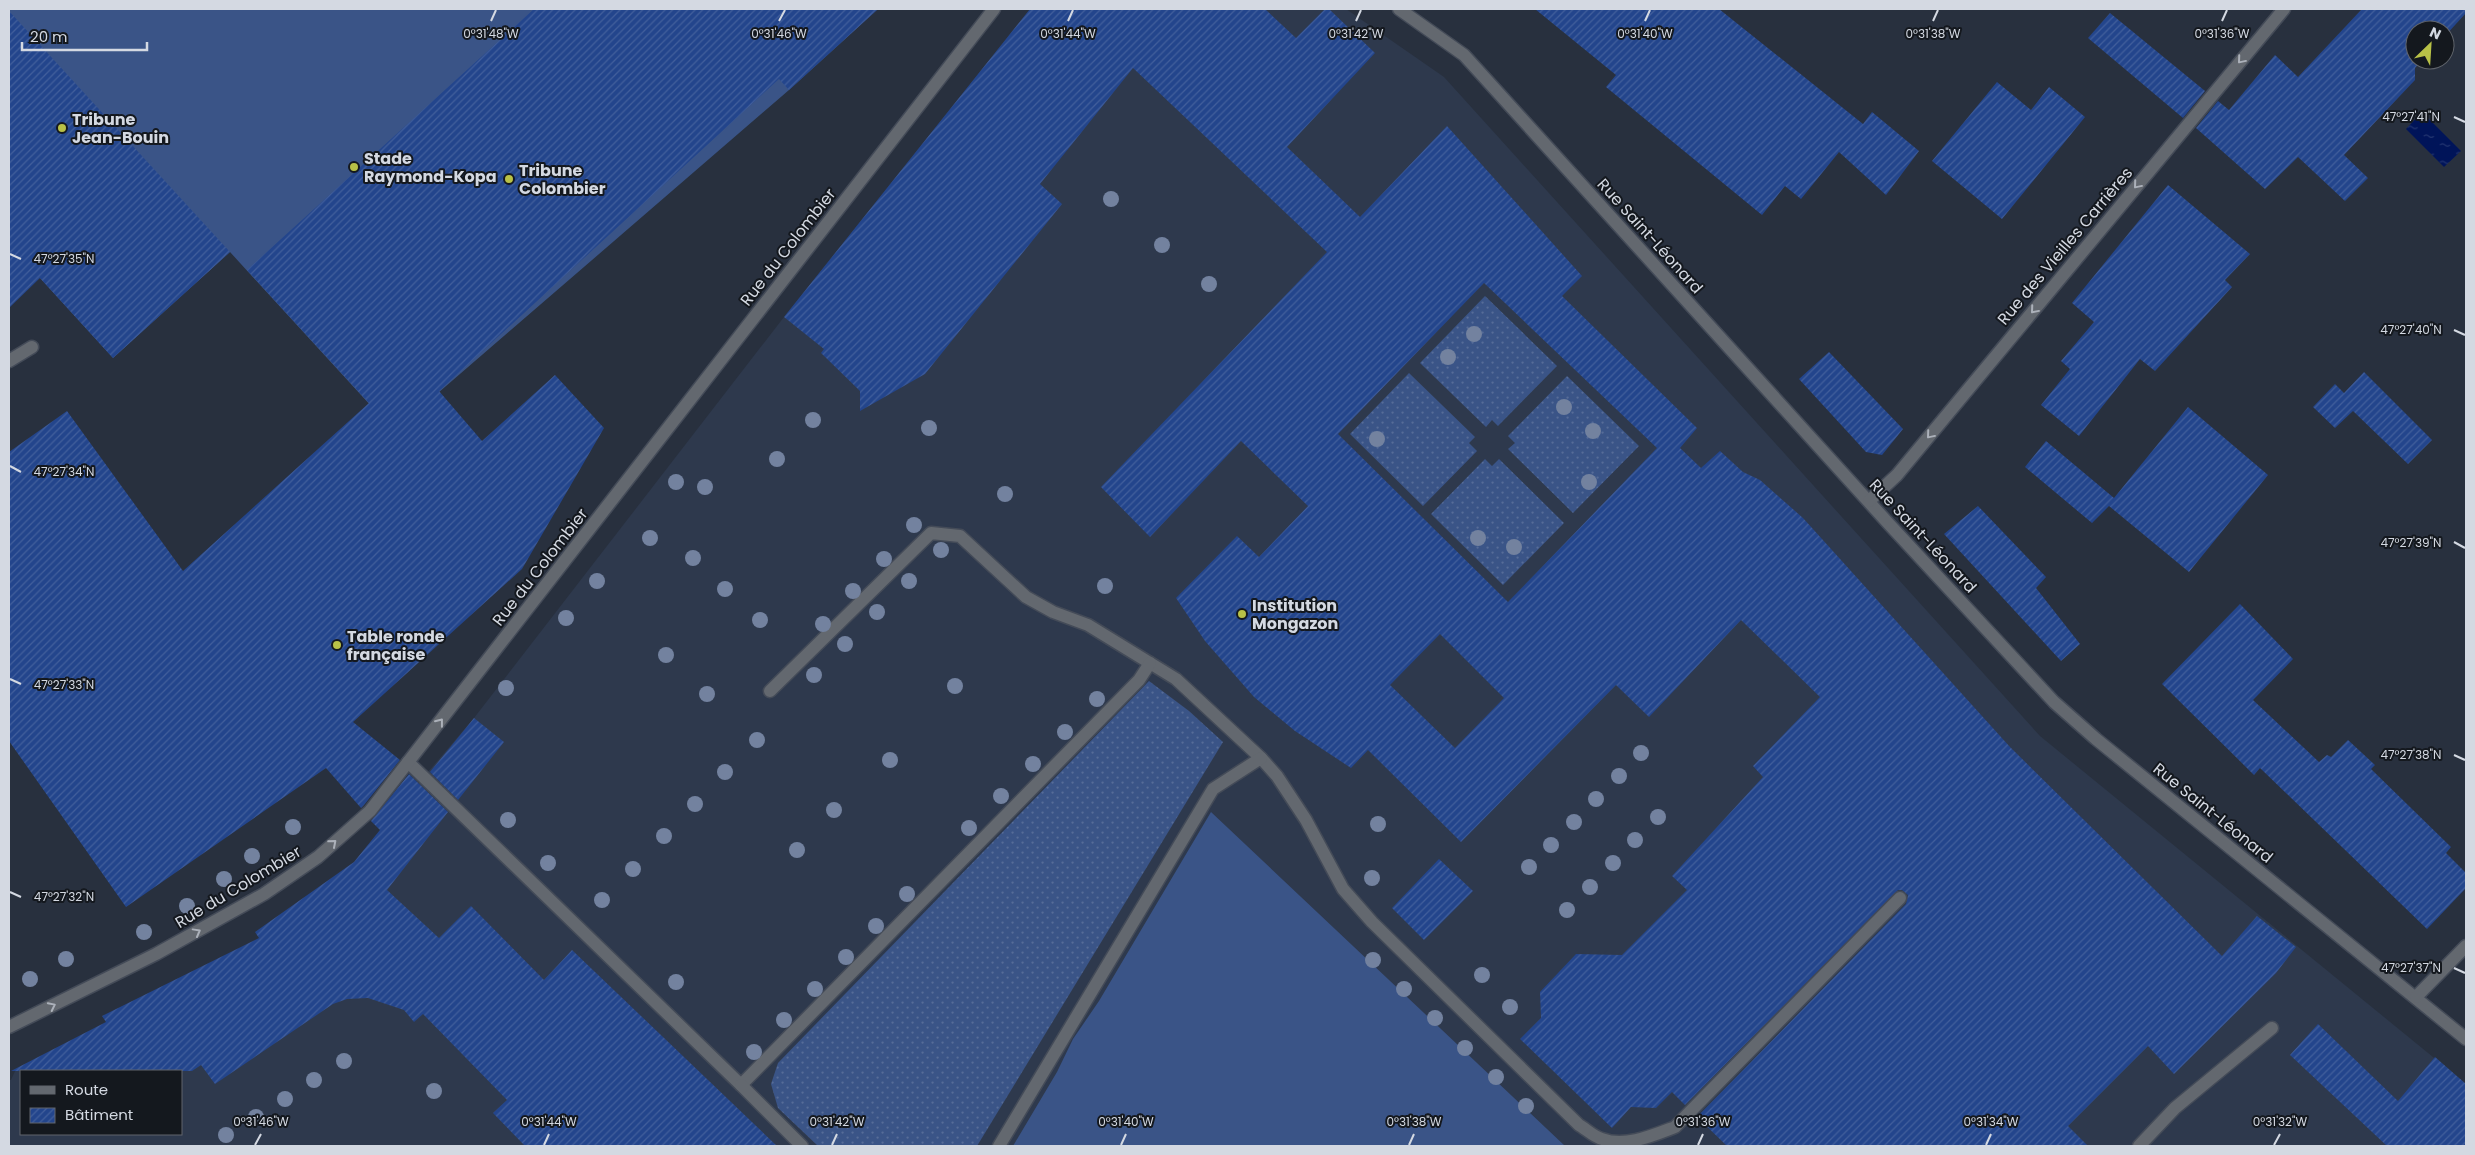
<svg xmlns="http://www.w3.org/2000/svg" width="2475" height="1155" font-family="Poppins,sans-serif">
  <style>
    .built { fill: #2e394d; fill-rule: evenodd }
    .grass { fill: url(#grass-dots) }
    .pitch { fill: #3a5487 }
    .water { fill: url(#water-ripples) }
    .building { fill: url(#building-hatch); fill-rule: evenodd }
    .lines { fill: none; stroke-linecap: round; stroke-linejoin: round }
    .minor-casing { stroke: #444b58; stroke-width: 15 }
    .minor { stroke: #63686f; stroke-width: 12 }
    .tree { fill: #73829f }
    .oneway { stroke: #acb1ba }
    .ticks { fill: none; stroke: #d4d9e2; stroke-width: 2 }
    .poi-dot { fill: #b8c147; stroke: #14181e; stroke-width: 2 }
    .labels { text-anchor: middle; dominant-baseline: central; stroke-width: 4; stroke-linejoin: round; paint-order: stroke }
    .poi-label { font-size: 16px; font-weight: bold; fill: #d4d9e2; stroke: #14181e; text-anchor: start }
    .street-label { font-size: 16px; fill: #d4d9e2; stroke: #14181e }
    .ticks-label { font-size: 12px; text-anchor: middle; fill: #d4d9e2; stroke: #14181e; stroke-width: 4; stroke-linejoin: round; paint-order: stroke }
  </style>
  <defs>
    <pattern id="grass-dots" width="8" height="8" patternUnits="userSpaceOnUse" patternTransform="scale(1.25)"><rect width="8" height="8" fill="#3a5487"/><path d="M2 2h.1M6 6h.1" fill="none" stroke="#566c98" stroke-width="1.8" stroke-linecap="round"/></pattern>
    <pattern id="water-ripples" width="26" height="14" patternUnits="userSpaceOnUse" patternTransform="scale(1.25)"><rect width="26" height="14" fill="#001459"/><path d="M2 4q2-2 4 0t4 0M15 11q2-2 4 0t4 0" fill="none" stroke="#243671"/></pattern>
    <pattern id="building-hatch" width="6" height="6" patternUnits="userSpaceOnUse" patternTransform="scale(1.25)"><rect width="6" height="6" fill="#23458c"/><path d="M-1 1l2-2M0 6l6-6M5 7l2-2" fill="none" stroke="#425f9c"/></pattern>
  </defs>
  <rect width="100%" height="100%" fill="#28303e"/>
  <!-- built -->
  <path class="built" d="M1030,9h316l98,68 596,659 426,348v62h-2457v-66h2l5,-11 371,-179 -31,-30 43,-54 75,-88 310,-401zM21,1071h160v63h-160z"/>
  <!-- grass -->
  <g class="grass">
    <path d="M1485,296l72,70 -59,60 -6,-6 -6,7 -66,-64z"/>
    <path d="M1409,373l66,64 -6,6 8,8 -54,55 -73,-72z"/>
    <path d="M1567,376l72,70 -66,67 -65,-64 7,-6 -7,-7z"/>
    <path d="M1485,459l7,7 7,-7 65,64 -61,62 -72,-71z"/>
    <path d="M1149,681l40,30 34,31 -246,404h-159l-40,-38 -7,-24 7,-21z"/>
  </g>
  <!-- pitch -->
  <g class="pitch">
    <path d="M9,9h869l-89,81 -395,341 -164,-179 -117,106 -104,-114z"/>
    <path d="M1211,812l354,334h-552l44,-74 16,-33 26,-38z"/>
  </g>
  <!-- water -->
  <path class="water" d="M2422,112l39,39 -17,16 -38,-38z"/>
  <!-- building -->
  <g class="building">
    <path d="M534,9h344l-89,81 -10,-11 -340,312 43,50 73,-66 49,53 -82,141 -169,153 47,38 -36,45 -3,3 -35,-40 -200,139 -117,-166v-289l58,-41 116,160 186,-168 -122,-133z"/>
    <path d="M1030,9h235l31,29 29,-29h4l46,44 -88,94 73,70 87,-91 135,150 -20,20 135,132 -17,20 21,20 19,-17 23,21 17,8 43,38 207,229 212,209 35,-40 39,31 -20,26 -102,101 -26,-28 -80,80 20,20h-361l-30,-29 209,-213 2,-9 -6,-5h-4l-213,215 -13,-13 -16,16 -25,-1 -19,21 -92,-89 21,-21 -1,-26 36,-38 46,1 65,-65 -15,-14 91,-99 -10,-11 67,-69 -79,-77 -92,97 -33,-32 -155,157 -93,-92 -17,18 -56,-37 -41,-34 -49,-56 -29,-43 61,-62 22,21 49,-51 -67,-65 -91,96 -49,-50 226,-235 -194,-184 -93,116 22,20 -137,170 -65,37v-20l-39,-38 3,-4 -40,-32zM1484,283l173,165 -149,154 -170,-168zM1440,634l64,64 -49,50 -65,-63z"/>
    <path d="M1535,9h184l144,115 9,-12 47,39 -33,44 -47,-43 -38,47 -16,-13 -23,29 -156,-128 10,-12z"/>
    <path d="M2362,9h104v4l-21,23v-6h-30v30h7l-7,8v12l-71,75 24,23 -23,23 -47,-44 -33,32 -69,-61 22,-27 11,9 46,-55 23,22z"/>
    <path d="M9,11l221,241 -117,106 -73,-80 -31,30z"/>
    <path d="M2110,13l95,78 -22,27 -95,-80z"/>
    <path d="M1997,82l34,28 18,-23 36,30 -83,102 -70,-58z"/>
    <path d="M2168,185l82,69 -25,26 7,7 -77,84 -15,-12 -61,77 -38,-31 29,-36 -9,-8 33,-39 -22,-19z"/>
    <path d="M1829,352l74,77 -21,26 -16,-3 -67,-73z"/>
    <path d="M2364,372l68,68 -24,24 -55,-53 -18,17 -22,-21 22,-23 9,9z"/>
    <path d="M2188,407l80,68 -79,97 -80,-66 -17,17 -67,-56 21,-26 68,57z"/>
    <path d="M1978,506l68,71 -10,11 44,56 -19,17 -117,-127z"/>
    <path d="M2240,604l53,55 -40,41 66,62 8,-7 4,2 17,-17 27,25 -4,4 80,78 -5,6 20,20v15l-39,41 -167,-161 -6,7 -92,-91z"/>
    <path d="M474,718l30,24 -46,58 -28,-28z"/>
    <path d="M409,774l39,38 -61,78 52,48 32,-32 73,74 28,-30 205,196h-252l-32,-33 14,-13 -84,-86 -9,8 -10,-12 -36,-12 -21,1 -14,5 -118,80 -14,-19 -9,6h-181l95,-49 -4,-6 157,-78 -4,-6 99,-70 26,-32 -9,-9z"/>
    <path d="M1439,859l34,32 -49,49 -32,-32z"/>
    <path d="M2318,1024l80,77 37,-44 31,27v62h-79l-97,-91z"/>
  </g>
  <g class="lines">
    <!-- minor casing -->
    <g class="minor-casing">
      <g id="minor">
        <path d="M1399,9l65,46 424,468 166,179 42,37 370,300"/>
        <path d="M9,361l23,-14"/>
        <path d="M1869,501l28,-26 387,-466"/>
        <path d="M770,691l161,-158 29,3 66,61 27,15 35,13 88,54 85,79 16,18 29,44 37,69 29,33 207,203c7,4 15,12 23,14 23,9 52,-4 73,-12l225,-229"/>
        <path d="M408,762l333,323 398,-405 11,-17"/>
        <path d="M2416,997l50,-51"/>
        <path d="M9,1027l147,-73 108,-60 54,-37 52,-46 624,-802"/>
        <path d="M741,1085l61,61"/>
        <path d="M999,1146l214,-357 48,-31"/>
        <path d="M2139,1146l36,-38 97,-80"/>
      </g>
    </g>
    <!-- minor -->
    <use href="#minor" class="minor"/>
  </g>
  <!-- trees -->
  <g class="tree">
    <circle cx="1111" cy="199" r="8"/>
    <circle cx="1162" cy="245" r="8"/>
    <circle cx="1209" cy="284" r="8"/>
    <circle cx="1474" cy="334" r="8"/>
    <circle cx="1448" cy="357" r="8"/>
    <circle cx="1564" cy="407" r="8"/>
    <circle cx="813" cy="420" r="8"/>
    <circle cx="929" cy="428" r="8"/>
    <circle cx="1593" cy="431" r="8"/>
    <circle cx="1377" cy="439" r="8"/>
    <circle cx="777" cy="459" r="8"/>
    <circle cx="676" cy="482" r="8"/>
    <circle cx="1589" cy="482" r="8"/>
    <circle cx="705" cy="487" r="8"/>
    <circle cx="1005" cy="494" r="8"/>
    <circle cx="914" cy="525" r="8"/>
    <circle cx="650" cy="538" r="8"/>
    <circle cx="1478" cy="538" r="8"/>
    <circle cx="1514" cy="547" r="8"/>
    <circle cx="941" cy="550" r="8"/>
    <circle cx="693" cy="558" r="8"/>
    <circle cx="884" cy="559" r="8"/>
    <circle cx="597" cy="581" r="8"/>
    <circle cx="909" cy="581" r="8"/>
    <circle cx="1105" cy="586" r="8"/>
    <circle cx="725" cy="589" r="8"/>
    <circle cx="853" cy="591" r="8"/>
    <circle cx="877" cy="612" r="8"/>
    <circle cx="566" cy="618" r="8"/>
    <circle cx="760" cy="620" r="8"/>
    <circle cx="823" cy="624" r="8"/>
    <circle cx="845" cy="644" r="8"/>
    <circle cx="666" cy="655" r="8"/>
    <circle cx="814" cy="675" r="8"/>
    <circle cx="955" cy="686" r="8"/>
    <circle cx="506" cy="688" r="8"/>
    <circle cx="707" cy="694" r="8"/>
    <circle cx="1097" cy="699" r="8"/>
    <circle cx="1065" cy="732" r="8"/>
    <circle cx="757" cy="740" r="8"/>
    <circle cx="1641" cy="753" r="8"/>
    <circle cx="890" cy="760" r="8"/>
    <circle cx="1033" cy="764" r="8"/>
    <circle cx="725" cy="772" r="8"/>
    <circle cx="1619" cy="776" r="8"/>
    <circle cx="1001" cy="796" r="8"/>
    <circle cx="1596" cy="799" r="8"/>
    <circle cx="695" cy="804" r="8"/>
    <circle cx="834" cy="810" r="8"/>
    <circle cx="1658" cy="817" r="8"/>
    <circle cx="508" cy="820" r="8"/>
    <circle cx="1574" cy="822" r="8"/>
    <circle cx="1378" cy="824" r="8"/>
    <circle cx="293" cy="827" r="8"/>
    <circle cx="969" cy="828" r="8"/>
    <circle cx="664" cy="836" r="8"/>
    <circle cx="1635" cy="840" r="8"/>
    <circle cx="1551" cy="845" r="8"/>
    <circle cx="797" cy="850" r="8"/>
    <circle cx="252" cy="856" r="8"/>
    <circle cx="548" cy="863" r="8"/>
    <circle cx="1613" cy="863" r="8"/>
    <circle cx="1529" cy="867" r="8"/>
    <circle cx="633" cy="869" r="8"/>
    <circle cx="1372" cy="878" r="8"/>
    <circle cx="224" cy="879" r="8"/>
    <circle cx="1590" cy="887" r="8"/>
    <circle cx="907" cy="894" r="8"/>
    <circle cx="602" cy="900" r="8"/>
    <circle cx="187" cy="906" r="8"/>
    <circle cx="1567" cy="910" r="8"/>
    <circle cx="876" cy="926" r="8"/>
    <circle cx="144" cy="932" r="8"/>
    <circle cx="846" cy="957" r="8"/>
    <circle cx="66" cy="959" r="8"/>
    <circle cx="1373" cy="960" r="8"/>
    <circle cx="1482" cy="975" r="8"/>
    <circle cx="30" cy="979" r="8"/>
    <circle cx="676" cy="982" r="8"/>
    <circle cx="815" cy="989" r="8"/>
    <circle cx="1404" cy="989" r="8"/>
    <circle cx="1510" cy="1007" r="8"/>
    <circle cx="1435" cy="1018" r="8"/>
    <circle cx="784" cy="1020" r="8"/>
    <circle cx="1465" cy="1048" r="8"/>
    <circle cx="754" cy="1052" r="8"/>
    <circle cx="344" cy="1061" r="8"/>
    <circle cx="1496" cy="1077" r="8"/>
    <circle cx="314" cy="1080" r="8"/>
    <circle cx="434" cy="1091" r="8"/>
    <circle cx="285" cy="1099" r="8"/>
    <circle cx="1526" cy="1106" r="8"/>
    <circle cx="256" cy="1117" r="8"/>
    <circle cx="226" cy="1135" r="8"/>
  </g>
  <!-- one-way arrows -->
  <defs><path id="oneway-chevron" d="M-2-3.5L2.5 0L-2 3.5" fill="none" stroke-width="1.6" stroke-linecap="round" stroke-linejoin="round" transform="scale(1.25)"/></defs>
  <g class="oneway">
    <use href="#oneway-chevron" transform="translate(2241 60) rotate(130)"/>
    <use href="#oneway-chevron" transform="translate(2137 185) rotate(130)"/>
    <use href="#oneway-chevron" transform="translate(2034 310) rotate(130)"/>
    <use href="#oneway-chevron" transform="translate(1930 435) rotate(130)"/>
    <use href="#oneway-chevron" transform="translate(440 722) rotate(-52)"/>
    <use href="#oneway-chevron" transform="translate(333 843) rotate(-41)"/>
    <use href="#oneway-chevron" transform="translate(197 932) rotate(-29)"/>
    <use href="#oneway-chevron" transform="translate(52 1006) rotate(-26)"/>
  </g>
  <!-- ticks -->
  <path class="ticks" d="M491,21l5,-11M779,21l6,-11M1068,21l5,-11M1356,21l5,-11M1645,21l5,-11M1933,21l5,-11M2222,21l5,-11M2454,117l11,5M10,254l11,5M2454,330l11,5M10,466l11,6M2454,542l11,6M10,679l11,5M2454,755l11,5M10,892l11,5M2454,968l11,5M255,1145l6,-11M544,1145l5,-11M832,1145l5,-11M1121,1145l5,-11M1409,1145l5,-11M1698,1145l5,-11M1986,1145l5,-11M2274,1145l6,-11"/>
  <!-- markers -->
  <g class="poi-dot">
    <circle cx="62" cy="128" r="5"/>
    <circle cx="354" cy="167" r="5"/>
    <circle cx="509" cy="179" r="5"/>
    <circle cx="1242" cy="614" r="5"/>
    <circle cx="337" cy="645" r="5"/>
  </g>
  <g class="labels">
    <!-- poi labels -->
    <g class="poi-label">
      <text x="72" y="119">Tribune<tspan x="72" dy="18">Jean-Bouin</tspan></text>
      <text x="364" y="158">Stade<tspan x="364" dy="18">Raymond-Kopa</tspan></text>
      <text x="519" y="170">Tribune<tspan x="519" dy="18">Colombier</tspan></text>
      <text x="1252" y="605">Institution<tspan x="1252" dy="18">Mongazon</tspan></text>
      <text x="347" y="636">Table ronde<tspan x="347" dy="18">française</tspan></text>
    </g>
    <!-- street labels -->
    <g class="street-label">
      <text transform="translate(1650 236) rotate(48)">Rue Saint-Léonard</text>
      <text transform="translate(2065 246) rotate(-50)">Rue des Vieilles Carrières</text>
      <text transform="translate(788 247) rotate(-52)">Rue du Colombier</text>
      <text transform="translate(1923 536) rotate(47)">Rue Saint-Léonard</text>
      <text transform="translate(540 567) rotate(-52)">Rue du Colombier</text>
      <text transform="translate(2213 813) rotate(39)">Rue Saint-Léonard</text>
      <text transform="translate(238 887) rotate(-31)">Rue du Colombier</text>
    </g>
  </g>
  <g class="ticks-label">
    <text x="491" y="38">0°31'48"W</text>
    <text x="779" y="38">0°31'46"W</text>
    <text x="1068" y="38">0°31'44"W</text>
    <text x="1356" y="38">0°31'42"W</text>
    <text x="1645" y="38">0°31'40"W</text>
    <text x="1933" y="38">0°31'38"W</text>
    <text x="2222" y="38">0°31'36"W</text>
    <text x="2411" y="121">47°27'41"N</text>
    <text x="64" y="263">47°27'35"N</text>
    <text x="2411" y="334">47°27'40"N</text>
    <text x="64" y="476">47°27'34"N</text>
    <text x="2411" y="547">47°27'39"N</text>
    <text x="64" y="689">47°27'33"N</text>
    <text x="2411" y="759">47°27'38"N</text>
    <text x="64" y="901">47°27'32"N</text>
    <text x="2411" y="972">47°27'37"N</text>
    <text x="261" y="1126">0°31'46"W</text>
    <text x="549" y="1126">0°31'44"W</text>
    <text x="837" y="1126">0°31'42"W</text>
    <text x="1126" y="1126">0°31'40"W</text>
    <text x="1414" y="1126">0°31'38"W</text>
    <text x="1703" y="1126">0°31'36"W</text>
    <text x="1991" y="1126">0°31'34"W</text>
    <text x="2280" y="1126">0°31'32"W</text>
  </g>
  <!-- border -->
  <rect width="2475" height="1155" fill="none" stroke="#d4d9e2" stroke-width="20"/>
  <!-- legend -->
  <rect x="20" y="1070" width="162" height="65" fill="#14181e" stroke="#61656c"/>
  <rect x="30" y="1086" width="25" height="8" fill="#63686f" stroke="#61656c"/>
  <text x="65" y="1095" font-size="15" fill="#d4d9e2">Route</text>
  <rect x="30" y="1108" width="25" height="15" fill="url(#building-hatch)" stroke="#61656c"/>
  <text x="65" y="1120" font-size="15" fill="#d4d9e2">Bâtiment</text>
  <!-- north arrow -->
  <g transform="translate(2430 45) rotate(25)"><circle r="24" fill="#14181e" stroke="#61656c"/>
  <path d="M0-4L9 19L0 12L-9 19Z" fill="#b8c147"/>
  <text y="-8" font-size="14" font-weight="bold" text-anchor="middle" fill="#d4d9e2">N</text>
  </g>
  <!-- scale -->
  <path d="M22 42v8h125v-8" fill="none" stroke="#d4d9e2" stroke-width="2.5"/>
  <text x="30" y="42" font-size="15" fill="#d4d9e2" stroke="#14181e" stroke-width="4" paint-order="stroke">20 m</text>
</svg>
